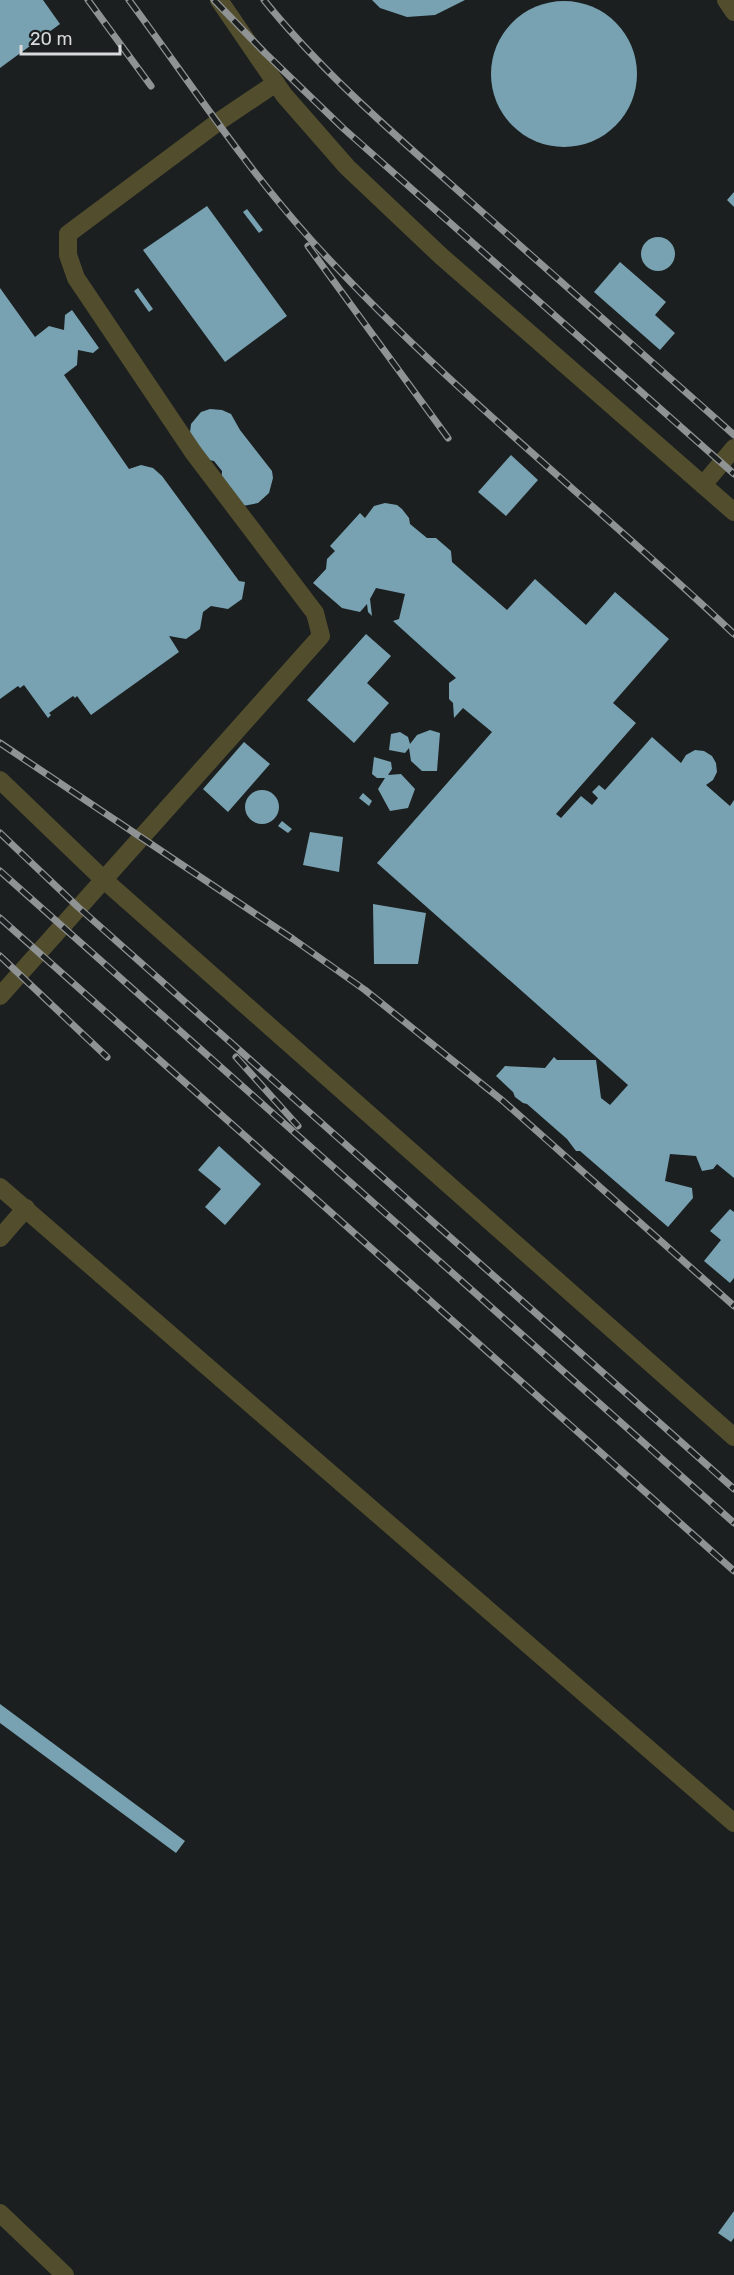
<svg xmlns="http://www.w3.org/2000/svg" width="734" height="2275" font-family="Rubik,sans-serif">
  <style>
    .building { fill: #78a2b1 }
    .lines { fill: none; stroke-linecap: round; stroke-linejoin: round }
    .service { stroke: #524e2d; stroke-width: 18 }
    .rail-casing { stroke: #909394; stroke-width: 7 }
    .rail { stroke: #1b1f20; stroke-width: 4.5; stroke-dasharray: 14; stroke-linecap: butt }
  </style>
  <rect width="100%" height="100%" fill="#1b1f20"/>
  <!-- building -->
  <g class="building">
    <path d="M0,0h43l17,24 -60,44z"/>
    <path d="M372,0h93l-30,15 -28,2 -27,-9z"/>
    <circle cx="564" cy="74" r="73"/>
    <path d="M734,192v15l-7,-7z"/>
    <path d="M207,206l80,110 -62,46 -82,-112z"/>
    <path d="M247,209l16,21 -4,3 -16,-21z"/>
    <circle cx="658" cy="254" r="17"/>
    <path d="M620,262l46,40 -11,13 20,18 -15,17 -66,-58z"/>
    <path d="M0,288l35,49 14,-11 15,4 1,-15 7,-5 27,38 -6,5 -15,-3 -1,15 -13,10 65,94 12,-4 12,3 9,8 77,105 6,1 -3,17 -14,10 -17,-3 -8,6 -3,17 -14,10 -17,-3 10,16 -88,63 -14,-19 -2,2 -2,-2 -24,17 2,2 -3,3 -24,-33 -4,3 -2,-2 -18,13z"/>
    <path d="M138,288l15,21 -4,3 -15,-21z"/>
    <path d="M210,409l12,1 9,4 9,16 32,41 1,7 -4,15 -11,10 -15,3 -22,-21 1,-14 -8,-10 -10,-2 -15,-18 2,-17 10,-12z"/>
    <path d="M511,455l27,25 -32,36 -28,-24z"/>
    <path d="M385,503l12,2 5,4 7,9 1,6 17,14h9l15,13 1,11 55,48 28,-31 51,46 29,-33 54,47 -56,64 23,20 -80,91 5,4 20,-22 11,9 6,-7 -6,-6 7,-7 6,5 47,-53 29,26 5,-8 9,-5 9,1 8,5 4,7 1,9 -4,8 -7,5 24,21 4,-6v378l-17,-14 -4,5 -11,2 -6,-15 -26,-2 -5,27 27,7 1,10 -25,29 -88,-76h-4l-9,-12 -40,-35 -4,-1 -8,-6 -2,-5 -17,-16 9,-10 40,2 9,-11 3,3h39l5,38 9,7 18,-20 -251,-222 115,-131 -29,-24 -9,10 -1,-15 -4,-4v-16l7,-5 -63,-57 6,-2 6,-25 -29,-6 -6,11 2,17 -4,-4 -1,-8 -7,8 -18,-4 -29,-25 13,-14 1,-10 8,-8 -5,-5 30,-33 5,5 9,-12z"/>
    <path d="M366,634l25,22 -24,27 22,20 -35,40 -47,-43z"/>
    <path d="M430,730l10,3 -3,38h-15l-11,-10 -2,-13 -4,5 -16,-3 2,-16 9,-2 8,5 2,7 7,-9z"/>
    <path d="M244,742l26,22 -42,48 -25,-23z"/>
    <path d="M374,757l17,5 1,7 -4,6 13,-1 14,15 -7,19 -18,3 -12,-22 7,-11h-8l-5,-4z"/>
    <circle cx="262" cy="807" r="17"/>
    <path d="M363,793l9,8 -3,5 -10,-8z"/>
    <path d="M282,821l10,8 -4,4 -10,-7z"/>
    <path d="M310,832l33,5 -4,35 -36,-7z"/>
    <path d="M373,904l53,9 -8,51h-44z"/>
    <path d="M219,1146l42,38 -36,41 -20,-18 16,-18 -23,-19z"/>
    <path d="M730,1209l4,3v66l-4,5 -26,-22 17,-21 -11,-9z"/>
    <path d="M0,1704l185,137 -9,12 -176,-130z"/>
    <path d="M734,2211v27l-3,4 -13,-9z"/>
  </g>
  <g class="lines">
    <!-- service -->
    <g class="service">
      <path d="M219,0l65,95 63,72 94,89 293,256"/>
      <path d="M726,0l8,12"/>
      <path d="M703,485l31,-37"/>
      <path d="M0,780l103,99 631,558"/>
      <path d="M0,996l321,-360 -6,-23 -122,-161 -117,-174 -8,-23v-21l150,-112 58,-39"/>
      <path d="M0,1187l734,636"/>
      <path d="M0,1238l26,-30"/>
      <path d="M0,2213l65,62"/>
    </g>
    <!-- rail casing -->
    <g class="rail-casing">
      <g id="rail">
        <path d="M88,0l63,86"/>
        <path d="M129,0c60,81 116,167 184,242 129,142 281,260 421,392"/>
        <path d="M214,0l51,53 79,76 390,345"/>
        <path d="M264,0c61,76 136,139 208,203 87,77 175,154 262,232"/>
        <path d="M308,246l140,192"/>
        <path d="M0,743l293,196 72,51 138,111 231,205"/>
        <path d="M0,833l78,74 656,582"/>
        <path d="M0,871l734,652"/>
        <path d="M0,918l734,653"/>
        <path d="M0,956l107,101"/>
        <path d="M236,1057l62,69"/>
      </g>
    </g>
    <!-- rail -->
    <use href="#rail" class="rail"/>
  </g>
  <!-- scale -->
  <path d="M21 45v9h99v-9" fill="none" stroke="#d8dadb" stroke-width="3"/>
  <text x="30" y="45" font-size="18" fill="#d8dadb" stroke="#1b1f20" stroke-width="4.5" paint-order="stroke">20 m</text>
</svg>
